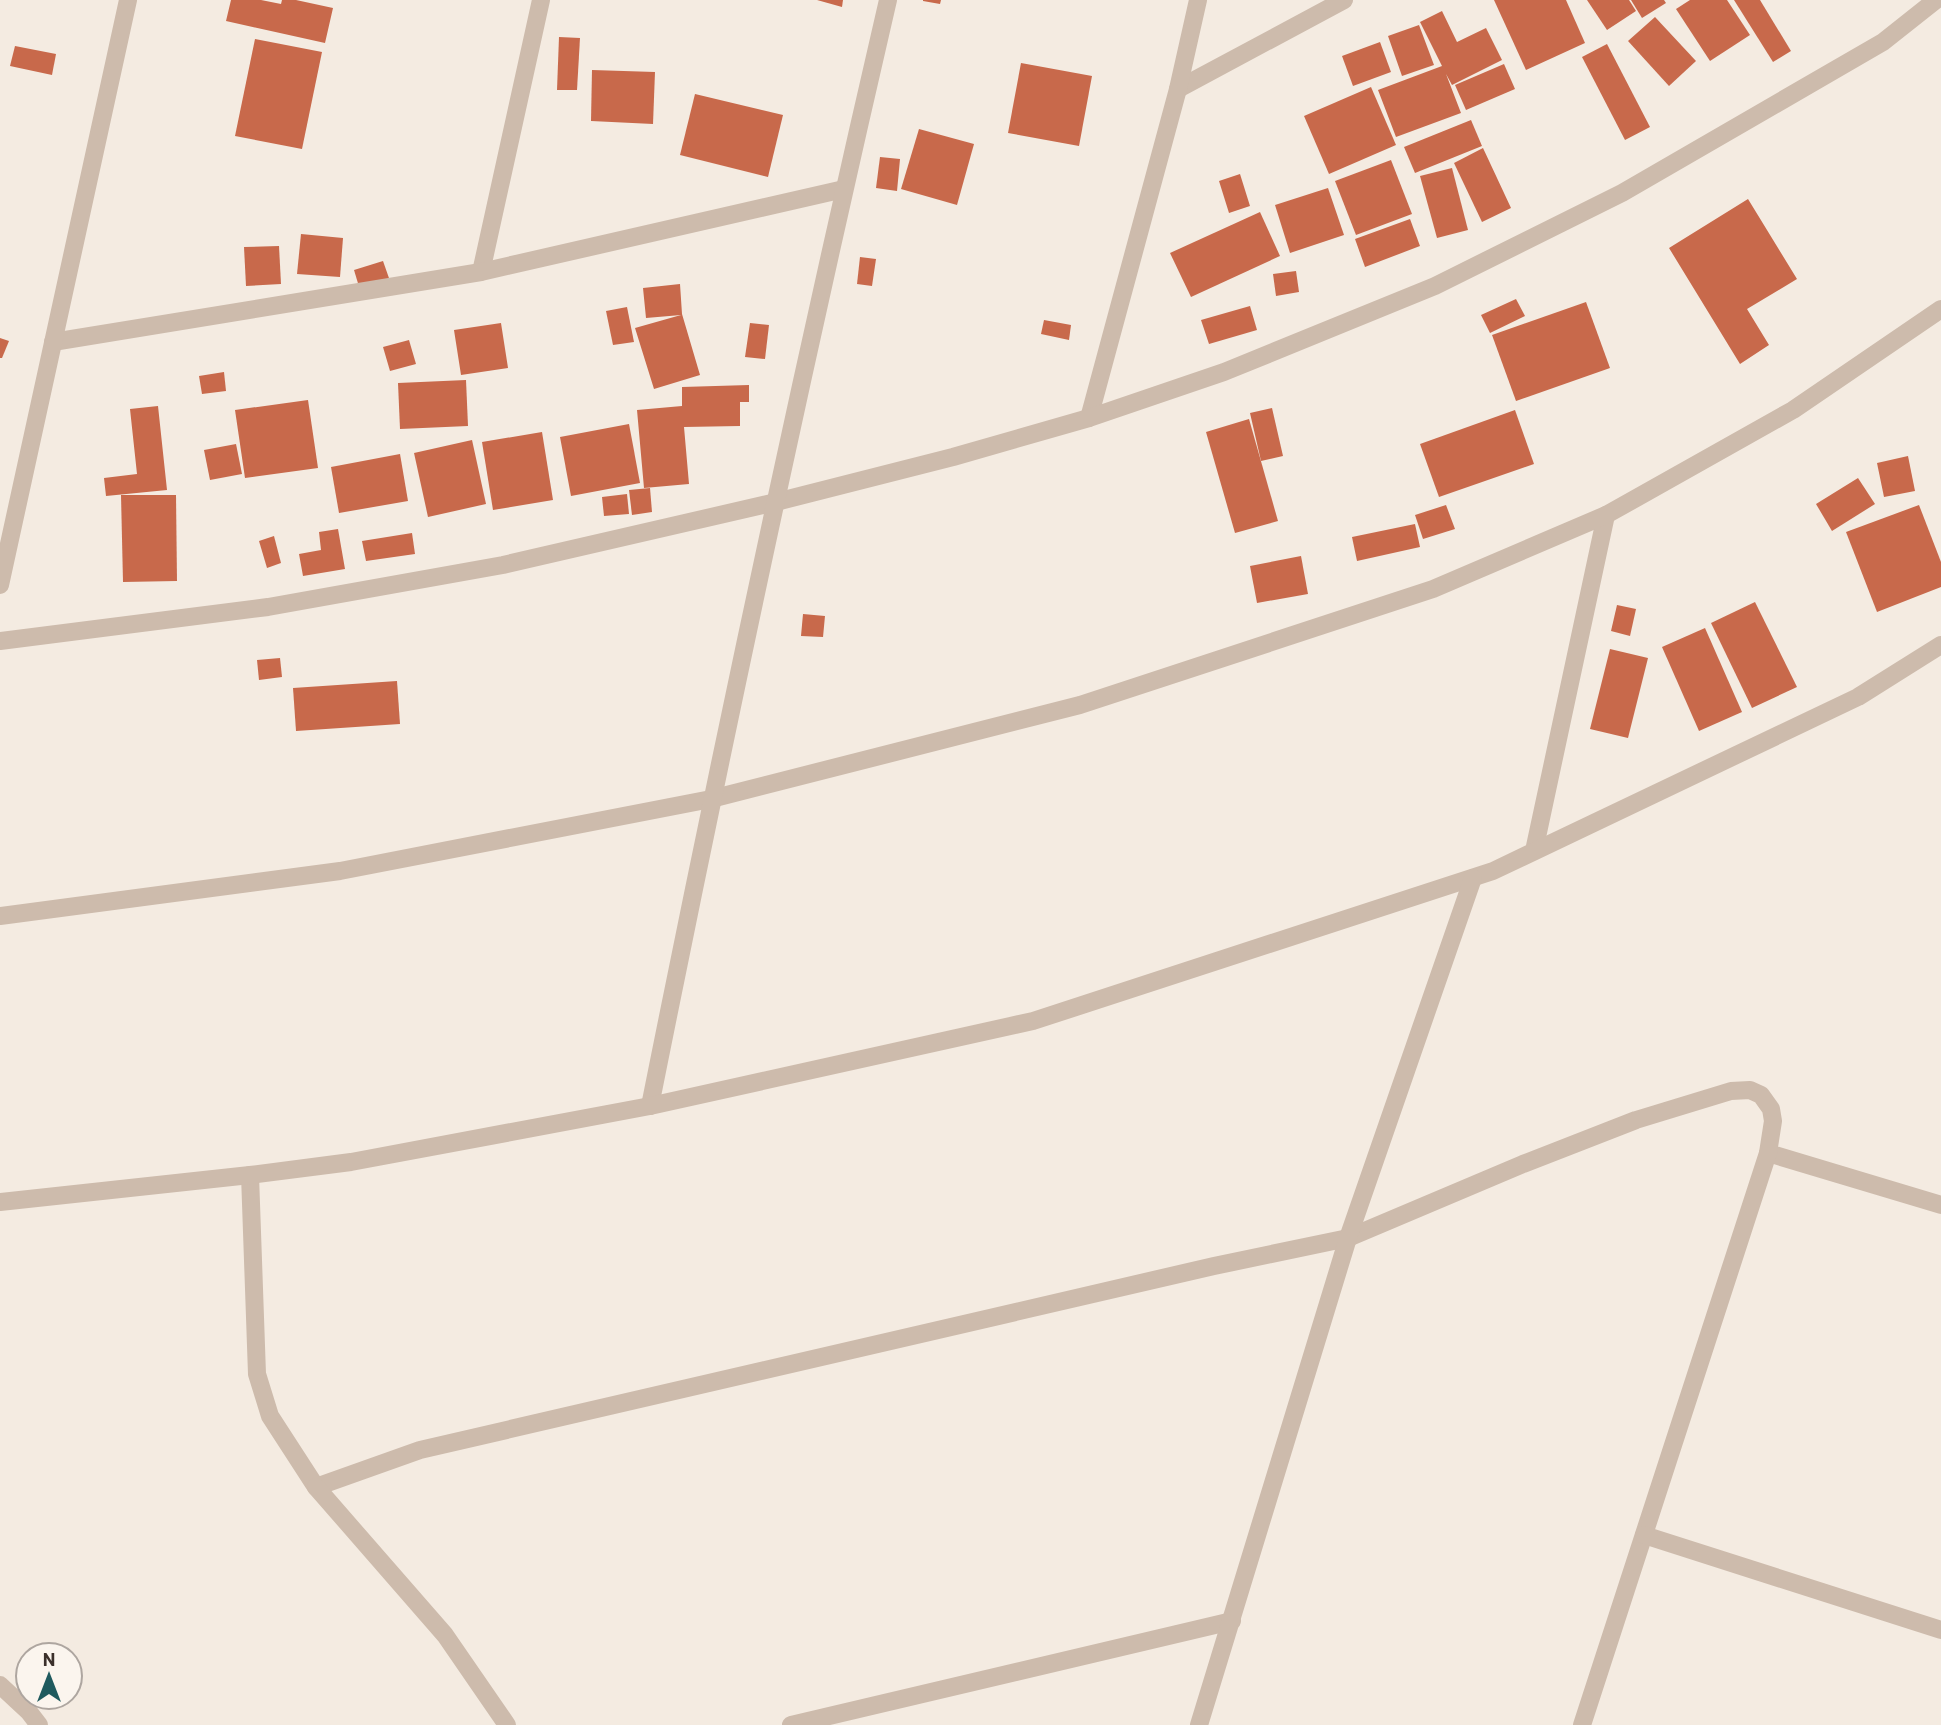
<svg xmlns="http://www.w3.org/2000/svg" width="1941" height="1725" font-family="Barlow,sans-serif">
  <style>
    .building { fill: #c8694b }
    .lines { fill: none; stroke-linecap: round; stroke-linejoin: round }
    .minor { stroke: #cdbbac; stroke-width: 18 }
  </style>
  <rect width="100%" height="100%" fill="#f4ebe1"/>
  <!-- building -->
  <g class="building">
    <path d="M231,0h30l20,4 1,-4h14l37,8 -8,35 -99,-22z"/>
    <path d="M817,0h26l-1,7z"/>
    <path d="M923,0h18l-1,4 -17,-3z"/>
    <path d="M1494,0h72l19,43 -59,27z"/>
    <path d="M1587,0h42l7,11 -29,19z"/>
    <path d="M1631,0h33l2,3 -24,15z"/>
    <path d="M1690,0h37l23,35 -40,26 -34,-52z"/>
    <path d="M1734,0h26l31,51 -18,11z"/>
    <path d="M1442,11l15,31 29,-14 16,32 -50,25 -6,-11 15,39 -65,24 -18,-47 64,-24 -22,-44z"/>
    <path d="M1655,17l41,44 -27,25 -41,-45z"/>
    <path d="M1419,25l15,40 -32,11 -14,-40z"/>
    <path d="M559,37l21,1 -3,52h-20z"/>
    <path d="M255,39l67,13 -20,97 -67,-13z"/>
    <path d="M1380,42l11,30 -38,14 -11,-30z"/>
    <path d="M1607,44l43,83 -25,13 -43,-83z"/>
    <path d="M15,46l41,8 -4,21 -42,-9z"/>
    <path d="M1021,63l71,13 -13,70 -71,-13z"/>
    <path d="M1504,64l11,25 -49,21 -11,-25z"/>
    <path d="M592,70l63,2 -2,52 -62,-3z"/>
    <path d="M1371,87l25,58 -67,29 -25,-58z"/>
    <path d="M695,94l88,21 -15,62 -88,-22z"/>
    <path d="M1471,120l11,26 -67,27 -11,-26z"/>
    <path d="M919,129l55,15 -17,61 -56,-16z"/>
    <path d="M1483,148l28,60 -29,14 -28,-59z"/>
    <path d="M880,157l20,2 -3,32 -21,-3z"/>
    <path d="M1391,160l21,54 -56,21 -21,-54z"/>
    <path d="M1452,168l16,62 -31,8 -17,-62z"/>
    <path d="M1240,174l10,32 -21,7 -10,-32z"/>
    <path d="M1328,188l16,47 -54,18 -15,-48z"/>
    <path d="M1748,199l49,80 -50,30 22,36 -29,19 -71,-116z"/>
    <path d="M1260,212l20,44 -89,41 -21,-44z"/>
    <path d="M1410,219l10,27 -55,21 -10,-28z"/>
    <path d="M301,234l42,4 -3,39 -43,-3z"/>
    <path d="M279,246l2,38 -35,2 -2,-39z"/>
    <path d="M860,257l16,2 -4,27 -15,-2z"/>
    <path d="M383,261l7,20 -30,9 -6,-20z"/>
    <path d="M1296,271l3,21 -23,4 -3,-22z"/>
    <path d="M680,284l2,30 18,61 -46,14 -19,-61 46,-13 -35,3 -3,-30z"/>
    <path d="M1516,299l9,17 -35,17 -9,-18z"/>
    <path d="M1586,302l24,66 -94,33 -24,-66z"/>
    <path d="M1250,306l7,24 -48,14 -8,-24z"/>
    <path d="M627,307l7,35 -21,3 -7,-34z"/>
    <path d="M1044,320l27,5 -2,15 -28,-6z"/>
    <path d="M501,323l7,45 -47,7 -7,-45z"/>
    <path d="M750,323l19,2 -4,34 -20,-2z"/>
    <path d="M0,338l9,3 -7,17h-2z"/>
    <path d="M409,340l7,24 -26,7 -7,-24z"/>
    <path d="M224,372l2,19 -24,3 -3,-18z"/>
    <path d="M466,380l2,46 -68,3 -2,-46z"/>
    <path d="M749,385v17h-9v24l-56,1 5,57 -45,4 -7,-78 45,-4v-19z"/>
    <path d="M308,400l10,68 -73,10 -10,-68z"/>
    <path d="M158,406l9,84 -61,6 -2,-18 33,-4 -7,-65z"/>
    <path d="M1272,408l11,48 -22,5 -11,-48z"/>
    <path d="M1515,410l19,54 -95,33 -19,-53z"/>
    <path d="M1249,419l29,102 -43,12 -29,-101z"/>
    <path d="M629,424l11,59 -69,13 -11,-59z"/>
    <path d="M542,432l11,68 -60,10 -11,-68z"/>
    <path d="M472,440l14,64 -58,13 -14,-64z"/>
    <path d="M236,444l6,30 -32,6 -6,-30z"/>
    <path d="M400,454l8,47 -69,12 -8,-46z"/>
    <path d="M1908,456l7,35 -31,6 -7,-34z"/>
    <path d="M1858,478l17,26 -43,27 -16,-27z"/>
    <path d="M650,488l2,24 -20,3 -3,-25z"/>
    <path d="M627,494l2,20 -25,2 -2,-19z"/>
    <path d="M121,495h55l1,86 -54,1z"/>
    <path d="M1446,505l9,24 -32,10 -8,-24z"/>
    <path d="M1919,505l22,57v25l-64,25 -31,-80z"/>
    <path d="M1415,524l5,23 -63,14 -5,-24z"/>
    <path d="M338,529l7,40 -42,7 -4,-22 22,-4 -2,-18z"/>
    <path d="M412,533l3,21 -49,7 -4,-20z"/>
    <path d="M274,536l7,27 -14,5 -8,-27z"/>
    <path d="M1301,556l7,38 -51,9 -7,-37z"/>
    <path d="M1755,602l42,85 -45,21 -41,-85z"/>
    <path d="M1617,605l19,4 -6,27 -19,-5z"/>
    <path d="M803,614l22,2 -2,21 -22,-1z"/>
    <path d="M1705,628l37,84 -43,19 -37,-84z"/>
    <path d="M1610,649l38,9 -20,80 -38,-9z"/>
    <path d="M280,658l2,19 -23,3 -2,-20z"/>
    <path d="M397,681l3,43 -104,7 -3,-43z"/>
  </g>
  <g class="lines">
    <!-- minor -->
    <g class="minor">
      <path d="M1178,89l166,-89"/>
      <path d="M481,272l60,-272"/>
      <path d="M53,342l428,-70 363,-83"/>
      <path d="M1089,418l89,-329 20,-89"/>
      <path d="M0,585l128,-585"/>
      <path d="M0,641l268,-34 235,-42 273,-63 177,-45 136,-39 135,-46 211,-86 187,-93 261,-151 53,-42"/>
      <path d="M1534,851l72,-336"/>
      <path d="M0,916l340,-45 371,-72 369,-94 353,-116 173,-74 187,-105 148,-101"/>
      <path d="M650,1106c74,-370 153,-739 238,-1106"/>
      <path d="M1768,1153l173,52"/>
      <path d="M250,1175l7,199 13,42 46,71 104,-37 794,-184 134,-28 175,-74 113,-44 95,-29 19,-1 11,5 10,14 2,12 -5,32 -186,572"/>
      <path d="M0,1202l250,-27 101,-13 299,-56 383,-85 460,-150 365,-174 83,-52"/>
      <path d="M316,1487l129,148 62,90"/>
      <path d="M1644,1535l297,95"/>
      <path d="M0,1685l29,27 10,13"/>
      <path d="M791,1725l441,-104"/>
      <path d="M1199,1725l149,-487 125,-360"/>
    </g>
  </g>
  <!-- north arrow -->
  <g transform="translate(49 1676)"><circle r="33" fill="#fbf5ee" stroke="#aea6a0" stroke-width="2"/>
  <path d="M0-5L12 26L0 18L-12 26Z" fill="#1f5a5e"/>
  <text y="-10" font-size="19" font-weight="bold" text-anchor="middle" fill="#3b302b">N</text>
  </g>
</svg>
